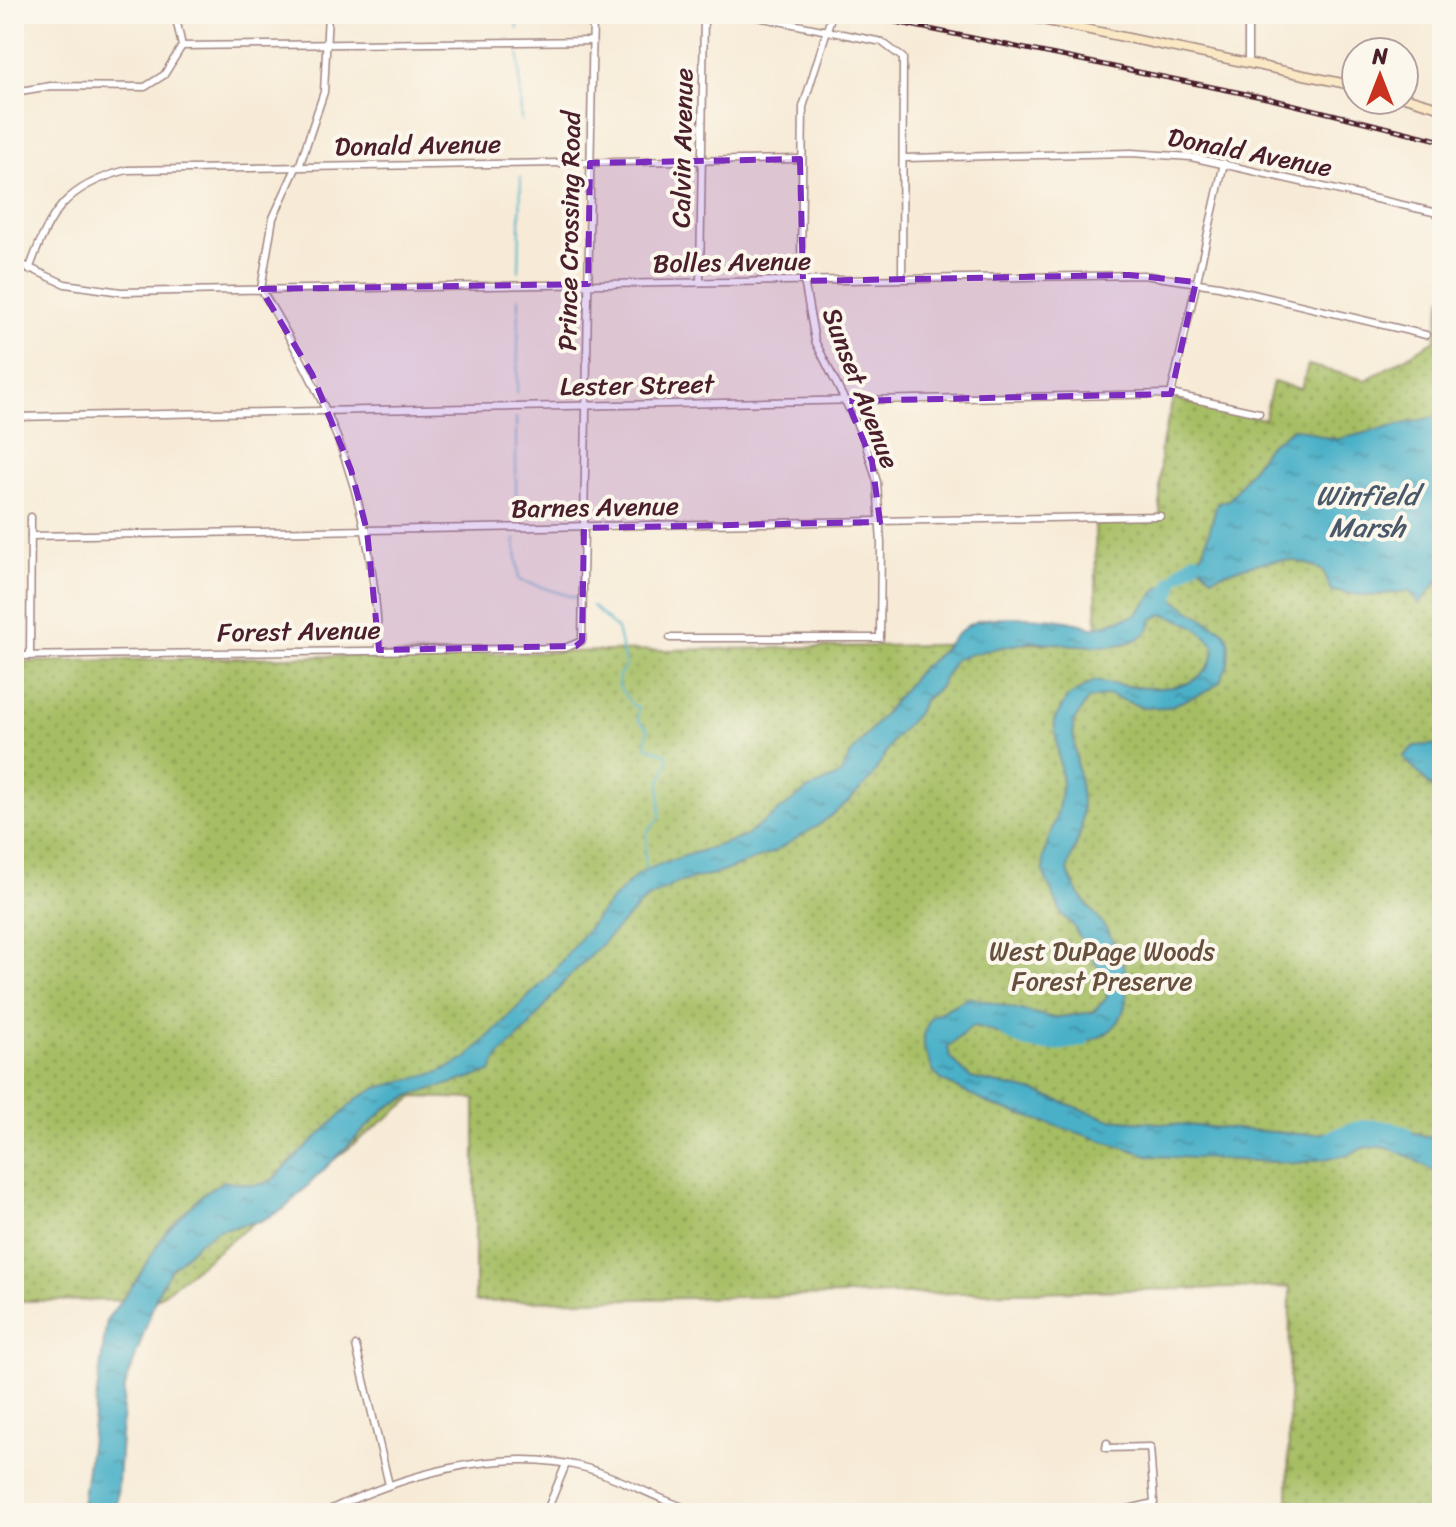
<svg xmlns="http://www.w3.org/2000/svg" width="1456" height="1527" font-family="Sriracha,sans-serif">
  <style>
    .park { fill: url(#park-dots); stroke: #786e47; stroke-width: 2 }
    .water { fill: url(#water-ripples); stroke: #4a687a; stroke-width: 2 }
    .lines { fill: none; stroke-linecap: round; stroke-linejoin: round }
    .stream { stroke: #49b0c8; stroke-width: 2 }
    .river { stroke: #49b0c8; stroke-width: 14 }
    .street-casing { stroke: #a08581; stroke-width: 9 }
    .secondary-casing { stroke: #a08581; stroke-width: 11 }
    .street { stroke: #fff; stroke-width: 6 }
    .secondary { stroke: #fae7c3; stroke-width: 8 }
    .rail-casing { stroke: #4a1f2b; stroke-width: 5 }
    .rail { stroke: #fbf7ec; stroke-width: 2; stroke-dasharray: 6; stroke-linecap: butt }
    .marked { fill: #7b2cbf; fill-opacity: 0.2; stroke: #7b2cbf; stroke-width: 6; stroke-dasharray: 16 10; stroke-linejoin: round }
    .labels { text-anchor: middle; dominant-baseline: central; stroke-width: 8; stroke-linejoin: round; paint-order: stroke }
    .street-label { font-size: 26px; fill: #4a1f2b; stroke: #fbf7ec }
    .park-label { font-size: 26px; fill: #664f3c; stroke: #fbf7ec }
    .water-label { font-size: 28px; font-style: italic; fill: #4a596a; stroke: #fbf7ec }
  </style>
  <defs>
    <pattern id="park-dots" width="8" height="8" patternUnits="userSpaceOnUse" patternTransform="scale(2)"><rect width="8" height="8" fill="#a6be63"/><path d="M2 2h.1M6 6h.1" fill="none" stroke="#899a52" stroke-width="1.8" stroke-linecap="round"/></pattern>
    <pattern id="water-ripples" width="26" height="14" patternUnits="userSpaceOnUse" patternTransform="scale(2)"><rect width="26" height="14" fill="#49b0c8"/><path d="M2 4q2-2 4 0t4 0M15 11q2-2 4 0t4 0" fill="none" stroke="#3f8fa3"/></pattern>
  </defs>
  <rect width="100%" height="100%" fill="#fbf7ec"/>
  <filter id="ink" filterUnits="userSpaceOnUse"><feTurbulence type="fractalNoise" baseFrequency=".0125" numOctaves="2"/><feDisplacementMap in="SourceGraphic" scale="16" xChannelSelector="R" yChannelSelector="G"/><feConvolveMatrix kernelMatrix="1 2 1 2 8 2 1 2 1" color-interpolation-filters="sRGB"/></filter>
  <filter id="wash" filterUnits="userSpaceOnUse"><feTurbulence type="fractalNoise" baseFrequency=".006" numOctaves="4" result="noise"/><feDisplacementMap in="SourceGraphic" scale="32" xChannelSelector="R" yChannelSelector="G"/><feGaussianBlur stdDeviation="1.8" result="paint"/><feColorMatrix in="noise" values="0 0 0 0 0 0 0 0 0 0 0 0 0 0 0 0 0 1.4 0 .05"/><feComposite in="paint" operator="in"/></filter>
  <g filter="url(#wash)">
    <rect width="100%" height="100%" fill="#f7ebd7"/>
    <!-- park -->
    <path class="park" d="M1442,297v1216h-154l2,-226 -815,15v-203l-61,-2 -259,203 -141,1v-639l1083,-20 -2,-121 65,-2v-67l13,-53 91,20 9,-37 28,7 7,-24 58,15 69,-40z"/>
    <!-- water -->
    <g class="water">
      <path d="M1442,415v161l-22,28 -11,-13 -41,5 -37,-5 -7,-19c-34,-23 -76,-7 -112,5l-17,-16 9,-10 13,-48 12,-3 39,-54 25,-18c17,1 28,12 46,11z"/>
      <path d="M1166,586l10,15 49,31 4,9 -1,23 -8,17 -12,10 -40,16 -24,1 -34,-13 -22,4 -15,24c0,36 13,69 8,106 -2,15 -12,26 -13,41 6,25 31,45 43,67 14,25 22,47 12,75 -15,42 -83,35 -116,25 -13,-4 -21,-10 -35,-11l-24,21 2,11 21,20 65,14 72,27 189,15c60,1 86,-17 145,8v34c-26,-16 -63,-43 -93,-21l-51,8 -147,-7 -160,-51 -48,-24 -9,-8 -10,-25v-16l7,-15 38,-20 84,21 40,-6 14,-14 -3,-21 -32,-53 -10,-9 -18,-41 -1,-16 15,-48 4,-27 -8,-62 13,-23 27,-17c40,6 112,23 121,-33 -13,-20 -29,-28 -52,-34l-10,5c-9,42 -87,22 -118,23 -18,1 -62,11 -80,17l-16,29 -16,13 -5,11 -25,28 -22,39 -23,23 -29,23 -45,27 -52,20 -45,11 -31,16 -81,82 -39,49 -27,26 -8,16 -79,23 -26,13 -102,101 -24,12 -42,9 -19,12 -29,28 -13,24 -33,96 -8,123h-35l26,-194 26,-34 32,-52 38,-39 20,-13 32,4 15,-3 88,-84 19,-10 63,-16 26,-13 86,-86 55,-68 30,-30 20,-10 87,-28 63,-47 33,-15 11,-21 71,-87c18,-9 28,-30 45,-41 21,-15 104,-9 125,2l44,-13 24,-28z"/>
      <path d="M1442,744v54l-39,-41 11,-11z"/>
    </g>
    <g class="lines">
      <!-- stream -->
      <g class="stream">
        <path d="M516,14l2,15"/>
        <path d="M519,55l2,66"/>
        <path d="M519,271l2,-94"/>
        <path d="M517,394l2,-97"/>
        <path d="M516,516v-98"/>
        <path d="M515,539l4,41 57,18"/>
        <path d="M592,606l25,23 9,38 -7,8 -1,10 14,20 6,2v13l10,9 -2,17 21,8 1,8 -8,21v35l-13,14c1,13 -5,26 0,39"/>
      </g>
      <!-- river -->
      <g class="river">
        <path d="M1180,573l15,-12"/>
        <path d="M1167,603l6,-22"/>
        <path d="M1004,1029c25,19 48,17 78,11"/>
        <path d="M1326,1140c28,-14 49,-18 79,-7"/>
      </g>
    </g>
  </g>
  <g filter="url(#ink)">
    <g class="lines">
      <!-- street casing -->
      <g class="street-casing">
        <g id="street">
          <path d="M175,14l7,32"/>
          <path d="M743,14l139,28 21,16 -1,220"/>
          <path d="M182,46l410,-5"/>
          <path d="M1248,62v-48"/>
          <path d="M14,92l37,-6 94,1 19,-12 18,-29"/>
          <path d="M904,158l227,-5 60,4 251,57"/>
          <path d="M299,167l25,-75 4,-78"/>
          <path d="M296,168l-23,50 -12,71c75,124 112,215 118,361"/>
          <path d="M14,261l51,23 56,8 1022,-17 76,11 207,49"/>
          <path d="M29,270c21,-58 36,-84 98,-100l673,-11"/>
          <path d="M700,282l4,-268"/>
          <path d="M1171,394l53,-231"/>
          <path d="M14,417l1157,-23 88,19"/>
          <path d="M31,536l1129,-20"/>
          <path d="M670,638h210l1,-95 -4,-61 -13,-43 -49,-98 -14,-77 2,-157 29,-93"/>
          <path d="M14,656l551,-8 17,-7 11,-627"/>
          <path d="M30,656l1,-139"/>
          <path d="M356,1346l33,139"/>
          <path d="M1107,1443l-1,5 44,-1 4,56 -42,10"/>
          <path d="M323,1513c77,-37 177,-68 263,-45 39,11 75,34 115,45"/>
          <path d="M546,1513l20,-49"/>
        </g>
      </g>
      <!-- secondary casing -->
      <g class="secondary-casing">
        <g id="secondary">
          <path d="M1014,14l342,72"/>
          <path d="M1404,97l38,11"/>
        </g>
      </g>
      <!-- street -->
      <use href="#street" class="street"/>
      <!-- secondary -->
      <use href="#secondary" class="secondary"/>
      <!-- rail casing -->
      <g class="rail-casing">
        <path id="rail" d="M856,14l415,85 171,42"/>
      </g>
      <!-- rail -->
      <use href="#rail" class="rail"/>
    </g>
  </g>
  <!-- marked area -->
  <path class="marked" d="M800,159l3,122 326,-6 67,7 -25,112 -324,7 25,60 8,61 -296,6 -2,113 -6,5 -197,4 -12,-119 -16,-61 -39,-96 -51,-85 327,-5 2,-121z"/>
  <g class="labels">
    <!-- street labels -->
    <g class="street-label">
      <text transform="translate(418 145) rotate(-1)">Donald Avenue</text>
      <text transform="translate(682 148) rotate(-89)">Calvin Avenue</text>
      <text transform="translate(1250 152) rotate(11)">Donald Avenue</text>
      <text transform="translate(569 231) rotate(-89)">Prince Crossing Road</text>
      <text transform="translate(732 262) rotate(-1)">Bolles Avenue</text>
      <text transform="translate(637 385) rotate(-1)">Lester Street</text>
      <text transform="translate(861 388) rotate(69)">Sunset Avenue</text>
      <text transform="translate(595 507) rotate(-1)">Barnes Avenue</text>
      <text transform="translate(299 631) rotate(-1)">Forest Avenue</text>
    </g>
    <!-- park labels -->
    <g class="park-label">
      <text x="1102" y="951">West DuPage Woods<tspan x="1102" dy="30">Forest Preserve</tspan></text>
    </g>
    <!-- water labels -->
    <g class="water-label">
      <text x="1367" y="495">Winfield<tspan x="1367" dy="32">Marsh</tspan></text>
    </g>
  </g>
  <!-- margin -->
  <rect width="1456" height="1527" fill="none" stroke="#fbf7ec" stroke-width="48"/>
  <!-- north arrow -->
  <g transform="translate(1380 76)"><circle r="38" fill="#fbf7ec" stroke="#b4a19f" stroke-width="2"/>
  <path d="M0-6L14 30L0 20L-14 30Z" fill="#c8321e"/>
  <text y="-12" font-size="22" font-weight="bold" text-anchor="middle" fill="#4a1f2b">N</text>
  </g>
</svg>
